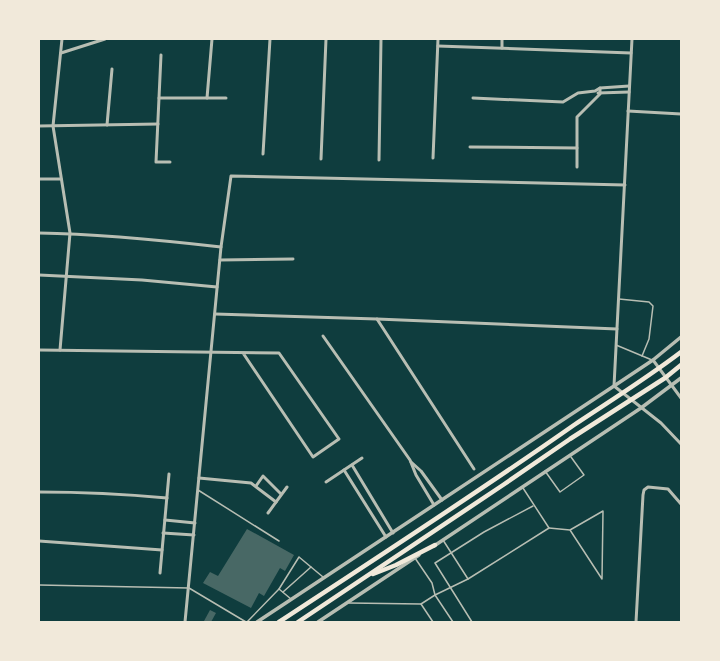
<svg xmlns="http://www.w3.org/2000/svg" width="720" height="661" font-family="Roboto,sans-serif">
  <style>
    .building { fill: #486865 }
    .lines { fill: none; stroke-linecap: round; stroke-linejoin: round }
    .service { stroke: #b8beb3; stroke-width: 1.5 }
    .minor { stroke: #b8beb3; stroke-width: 3 }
    .tertiary { stroke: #b8beb3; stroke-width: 3.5 }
    .primary { stroke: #f1e9da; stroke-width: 4.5 }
  </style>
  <rect width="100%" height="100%" fill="#0f3d3e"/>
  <!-- building -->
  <g class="building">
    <path d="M247,529l47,26 -9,16 -5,-3 -16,28 -5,-3 -8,15 -48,-25 7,-11 8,4z"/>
    <path d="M210,610l6,3 -5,9h-5l-2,-1z"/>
  </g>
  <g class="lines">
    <!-- service -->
    <g class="service">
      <path d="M619,299l30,3 4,4 -4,33 -7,17"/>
      <path d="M616,345l36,15"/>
      <path d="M545,471l15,21 24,-17 -13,-18"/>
      <path d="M198,490l81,51"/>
      <path d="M549,528l21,2 33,-19 -1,68 -32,-49"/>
      <path d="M443,540l25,39 81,-51 -26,-40"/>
      <path d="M415,558l17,25 3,12 33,-16"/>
      <path d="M39,585l150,3 57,34"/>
      <path d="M279,589l12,10"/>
      <path d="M283,592l28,-25"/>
      <path d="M349,603l72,1 14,-9 18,27"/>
      <path d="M421,604l12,18"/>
      <path d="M247,622l32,-33 20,-32 24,20"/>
      <path d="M472,622l-37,-59 49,-31 49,-26"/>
    </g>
    <!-- minor -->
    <g class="minor">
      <path d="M632,39l-18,347 47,37 20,21"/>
      <path d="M438,46l193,7"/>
      <path d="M502,48v-9"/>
      <path d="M61,53l44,-14"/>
      <path d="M161,55l-5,107h14"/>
      <path d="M598,93l31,-1"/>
      <path d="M159,98h67"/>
      <path d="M207,98l5,-59"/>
      <path d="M473,98l90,4 15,-9 17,-2 5,-3 29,-2"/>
      <path d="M628,111l53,3"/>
      <path d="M107,125l5,-56"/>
      <path d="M39,126l119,-2"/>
      <path d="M470,147l107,1"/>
      <path d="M263,154l7,-115"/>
      <path d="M433,158l5,-119"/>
      <path d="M321,159l5,-120"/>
      <path d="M379,160l2,-121"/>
      <path d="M577,167v-50l23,-23v-6"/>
      <path d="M39,179h22"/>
      <path d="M39,233c61,1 121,7 182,14"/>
      <path d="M220,260l73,-1"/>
      <path d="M39,275l103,5 75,7"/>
      <path d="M215,314l162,5 240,10"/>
      <path d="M377,319l97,150"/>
      <path d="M323,336l87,124 6,15 18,30"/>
      <path d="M39,350l240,3 60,86 -26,18 -70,-104"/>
      <path d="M60,350l10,-117 -17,-107 9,-87"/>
      <path d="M653,360l28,38"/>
      <path d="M411,462l10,9 21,29"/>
      <path d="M352,465l41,68"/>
      <path d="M344,470l42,67"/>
      <path d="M199,478l52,5 25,19"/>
      <path d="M326,482l36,-24"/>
      <path d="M256,486l7,-10 18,18"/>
      <path d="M39,492c43,0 85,2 128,6"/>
      <path d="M268,513l19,-26"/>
      <path d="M165,520l30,3"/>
      <path d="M163,533l31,2"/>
      <path d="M39,541l123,9"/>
      <path d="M160,573l9,-99"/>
      <path d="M185,622l36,-375 10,-71 394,9"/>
      <path d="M636,622l7,-127 1,-5 4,-3 20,2 13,15"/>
    </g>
    <!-- tertiary -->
    <g class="tertiary">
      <path d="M434,546l207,-138 40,-30"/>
      <path d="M257,622l357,-236 39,-26 28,-23"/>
      <path d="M318,622l101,-67"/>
    </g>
    <!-- primary -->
    <g class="primary">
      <path d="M373,574l23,-9 39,-20"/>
      <path d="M279,622c99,-65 198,-129 295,-197 36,-24 73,-47 107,-73"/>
      <path d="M298,622l205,-137 67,-46 95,-61 16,-13"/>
    </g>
  </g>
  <!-- border -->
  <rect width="720" height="661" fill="none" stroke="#f1e9da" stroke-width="80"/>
</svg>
